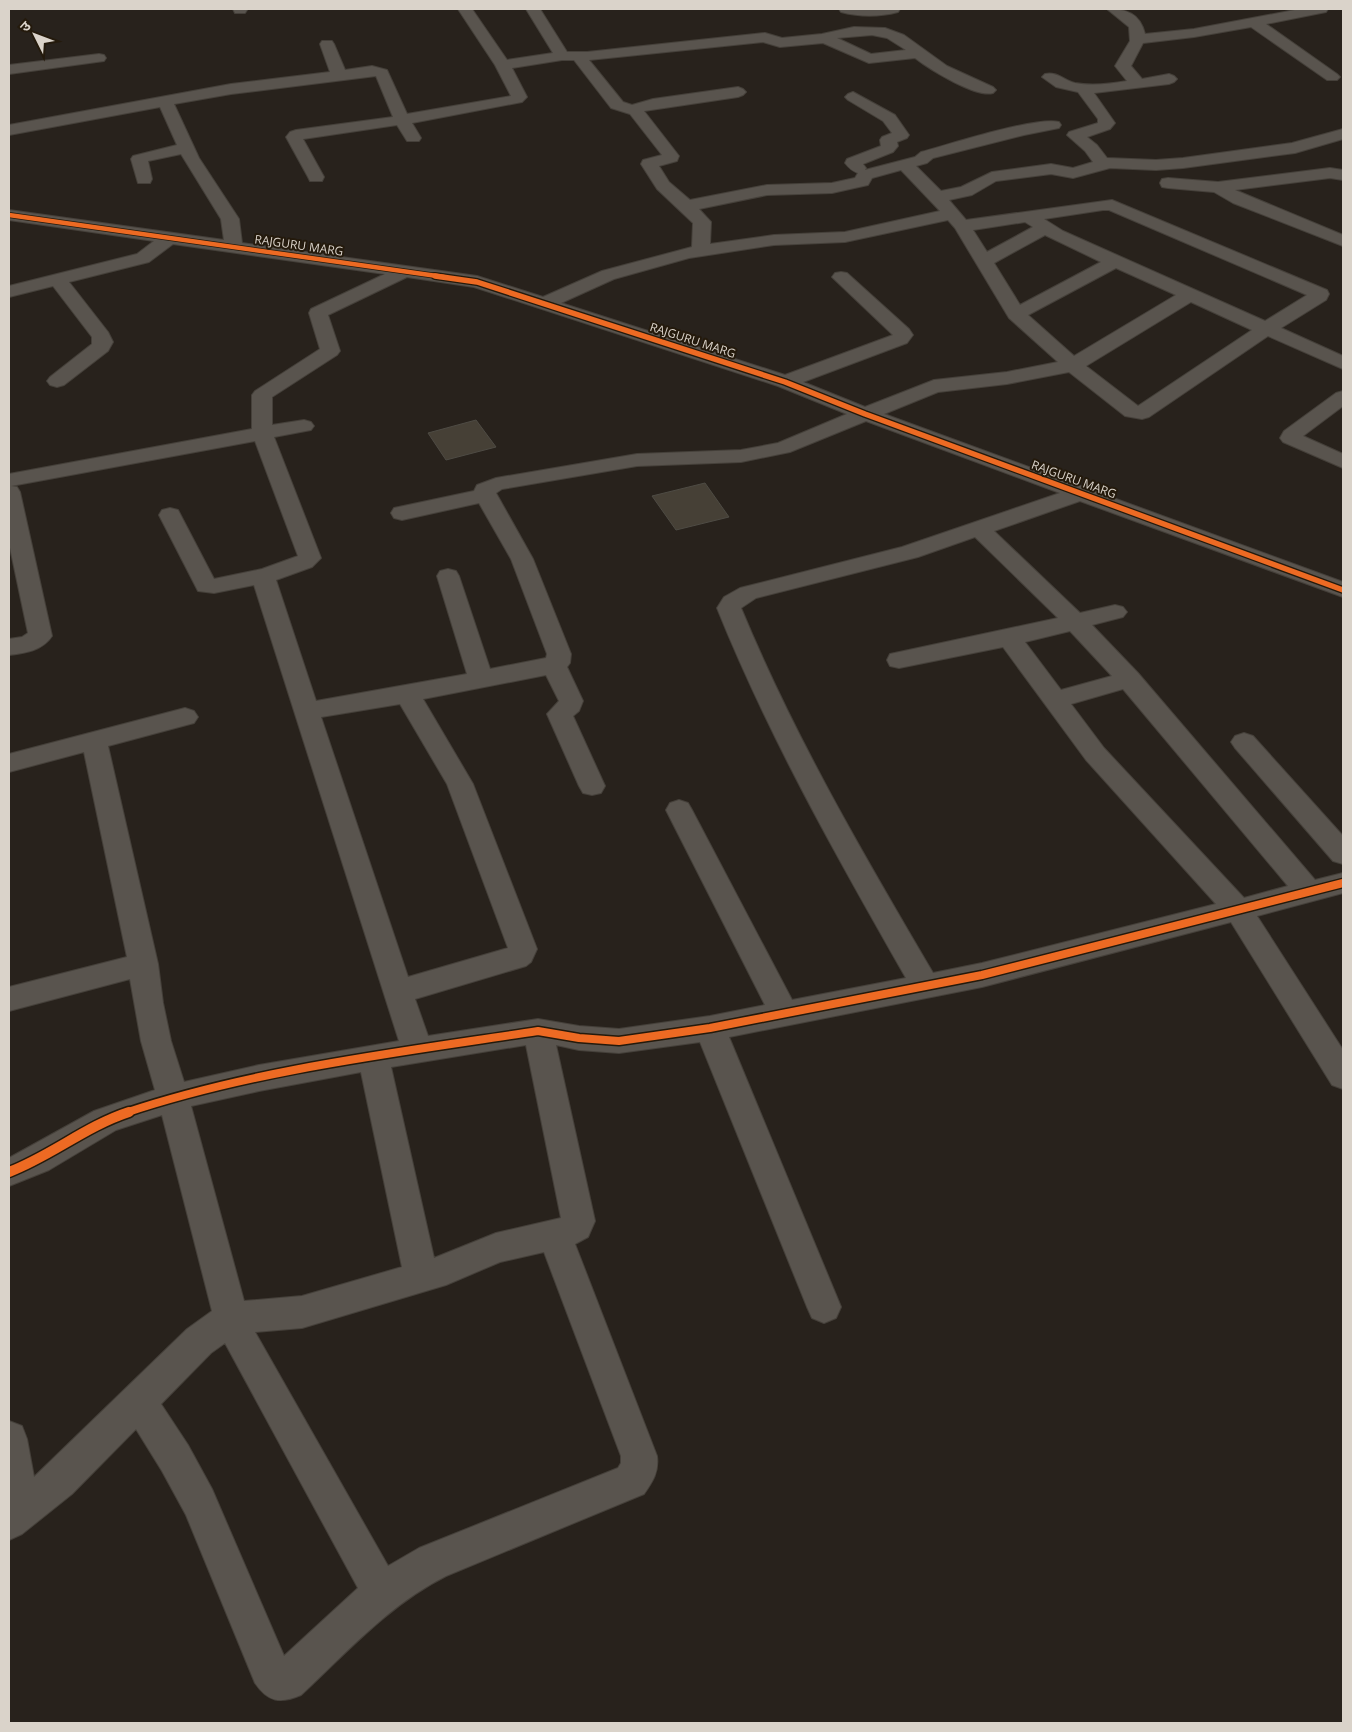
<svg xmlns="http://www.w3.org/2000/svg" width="1352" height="1732" font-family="'Open Sans','Noto Sans Devanagari',sans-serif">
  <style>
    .building { fill: #464036; stroke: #4e4b44 }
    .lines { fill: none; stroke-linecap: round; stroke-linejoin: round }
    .minor-casing { stroke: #45403a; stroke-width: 2 }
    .minor { fill: #59544e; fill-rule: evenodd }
    .cycleway-far3-casing { stroke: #241a0c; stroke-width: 6 }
    .cycleway-far2-casing { stroke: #241a0c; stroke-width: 8 }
    .cycleway-far1-casing { stroke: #241a0c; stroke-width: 11 }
    .cycleway-casing { stroke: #241a0c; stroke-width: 13 }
    .cycleway-far3 { stroke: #ed6a23; stroke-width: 4.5 }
    .cycleway-far2 { stroke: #ed6a23; stroke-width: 5.5 }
    .cycleway-far1 { stroke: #ed6a23; stroke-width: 8 }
    .cycleway { stroke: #ed6a23; stroke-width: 10 }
    .labels { text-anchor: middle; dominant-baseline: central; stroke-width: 4; stroke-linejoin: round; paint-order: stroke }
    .far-street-label { font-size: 12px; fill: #dad3ca; stroke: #241a0c }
  </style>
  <rect width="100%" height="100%" fill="#28221c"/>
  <!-- building -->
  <g class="building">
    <path d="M476,420l20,27 -50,13 -18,-27z"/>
    <path d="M705,483l24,34 -53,13 -24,-34z"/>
  </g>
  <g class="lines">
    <!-- minor casing -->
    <g class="minor-casing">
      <g id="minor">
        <path d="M233,9h14v1l-2,3h-10z"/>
        <path d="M458,9h14l35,51 46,-7 -27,-44h14l27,43h20l178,-19 17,5 40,-4 32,-7 31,1 19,7 43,31 46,21 3,3 -3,3c-17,5 -64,-24 -78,-35l-46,5 -46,-20 -43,4 -17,-5 -174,18 34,42 9,3 21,-6 85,-12 5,2 3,3 -3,3 -5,2 -94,14 35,45 -2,5 -18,5 10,16 21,18 77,-15 65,-2 23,-5 3,-5c-6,-2 -9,-5 -13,-10l2,-4 34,-13 -1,-6 2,-3 10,-4 -9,-12 -35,-21 -3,-3 3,-3 5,-2 42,23 14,20 -2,3 -10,4 1,4 -5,6 -30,12 3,4 -1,2 50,-13 6,-5c27,-7 116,-36 138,-30l2,3 -2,3 -35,7 -91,23 -6,5 -11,3 25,25 20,-4 31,-15 59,-8 22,4 20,-6 -8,-11 -18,-16 2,-3 29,-9v-4l-20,-27 -22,-5 -14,-10 3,-3c11,-3 19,6 30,9 17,3 35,1 52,-2l-12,-15 15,-25 -1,-14 -22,-18c19,0 33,4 38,25l49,-5 106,-20h28l-2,3 -60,12 71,50 3,3 -3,3h-10l-76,-53 -57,10 -51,6 -12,23 11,13 27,-5 5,2 3,3 -3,3 -5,2 -75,9 21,30 -5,6 -23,8 10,8 10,13 49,2 27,-2 109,-15 51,-14v10l-48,14 -112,15 -27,2 -46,-2 -37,10 -22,-4 -55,7 -24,14 -23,5 17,20 146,-20 215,90 2,4 -3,6 -45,28 62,28v13l-75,-33 -119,81 -7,2 -17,-3 -56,-44 -62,12 -69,8 -54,22 459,168v15l-263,-96 -86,30 86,82 35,-8 8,2 4,5 -4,5 -31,8 46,48 177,207 28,-7v20l-86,23 86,134v39l-11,-4 -101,-163 -249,65 -253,50 112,270 -5,11 -12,5 -12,-5 -5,-11 -107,-265 -81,11 -40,-3 -23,-5 39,176 -7,16 -13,7 82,212c2,16 -4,25 -13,38l-198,82c-56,28 -99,76 -145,119 -21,9 -33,7 -46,-12l-69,-168 -24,-44 -26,-42 -64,65 -50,40 -13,6v-119l13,5 5,13 7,38 153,-148 25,-18 -50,-196 -46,15 -67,40 -40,16v-28l85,-47 61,-21 -14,-49 -11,-62 -121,32v-24l118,-30 -43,-205 -75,20v-18l176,-46 9,3 4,6 -4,6 -86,23 50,218 5,39 8,38 13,41 75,-17 140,-24 -145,-456 -40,8 -16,-2 -39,-76 3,-5 8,-2 8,2 36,69 48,-10 36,-13 -43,-115 -244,45 6,1 3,5 32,144c-10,15 -27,17 -43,19v-16l13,-2 6,-4 -19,-90v-69l243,-45v-34l3,-4 65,-42 -11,-36 2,-4 74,-35 -212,-30 -24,18 -80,20 39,50 5,10 -5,9 -44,34 -7,2 -7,-2 -3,-4 3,-4 42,-33v-7l-39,-51 -44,11v-11l128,-32 17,-13 -145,-21v-10l215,30 -3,-21 -40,-65 -33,7 4,18 -2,4h-12l-7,-24 2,-3 44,-11 -17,-38 -151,28v-10l222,-41 99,-12 -10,-28 2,-3h10l2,3 11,26 27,-4 15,4 20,44 104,-18 -16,-31zM872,35l15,3 19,12 -35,4 -34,-16zM562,60h12l37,48 19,6 32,41 -19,5 -2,4 16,25 36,34 -1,24 -90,24 -59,26 -66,-21 -235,-33 -3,-24 -40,-61 -25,-54 57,-10 145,-18 17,41 -97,13 -6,2 -4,5 22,40 2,4h12l2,-4 -21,-38 94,-14 10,16h12l2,-3 -9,-15 110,-21 5,-5 -15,-29zM901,170l39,41 -95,21 -71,3 -64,9 1,-22 -12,-13 68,-14 65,-2 36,-8 4,-7zM1103,210h6l198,85 -42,26 -202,-90 -19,-12zM948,220l7,8 54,90 49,44 -51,10 -73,8 -69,27 -62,-25 104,-39 6,-8 -4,-6 -62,-56 -6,-1 -6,1 -3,4 61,58 -108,40 -224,-72 53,-24 75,-21 85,-13 71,-3zM1025,222l8,5 -46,25 -14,-22zM1045,235l56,27 -81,43 -26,-42zM1116,268l60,27 -102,61 -46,-41zM407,277l67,10 304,99 69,28 -69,29 -37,7 -104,4 -141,24 -19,7 -3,6 -80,17 -3,5 3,5 8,2 77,-17 32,56 36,95 -1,4 -56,11 -31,-93 -3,-5 -8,-2 -8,2 -3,5 30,98 -151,27 -40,-121 36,-13 9,-9 -47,-121 37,-7 3,-4 -3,-4 -7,-2 -32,5v-28l65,-42 3,-4 -12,-36zM1191,302l61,28 -114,76 -52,-40zM866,421l194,72 -158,54 -162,41 -16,9 -7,11c52,129 120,249 189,370l-114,22 -100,-190 -4,-7 -9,-3 -9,3 -4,7 99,195 -55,11 -91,13 -40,-3 -41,-7 -110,17 -13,-37 111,-33 5,-4 6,-13 -64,-165 -50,-85 123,-24 13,26 -12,13 32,72 4,7 9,2 9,-2 4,-7 -32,-70 6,-5 4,-10 -16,-34 3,-4 1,-9 -38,-95 -37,-66 6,-4 135,-23 104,-4 49,-10zM975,537l83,81 -168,36 -3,6 3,6 9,2 104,-21 83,113 130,144 -234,59 -49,10c-70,-119 -139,-237 -192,-365l15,-10 162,-41zM1070,631l41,44 1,1 -51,14 -36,-48zM1123,689l165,197 -44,12 -140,-150 -33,-44zM400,704l47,80 61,164 -100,29 -87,-260zM526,1045l35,173 -65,15 -62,25 -43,-191zM361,1072l41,195 -100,29 -58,5 -53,-195 68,-15zM544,1252l77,204v7l-3,5 -199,80 -31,18 -133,-234 47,-4 144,-43 54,-23zM225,1343l133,245 -74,68 -72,-167 -24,-44 -27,-41 50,-51z"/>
        <path d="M839,9h61l-2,3c-19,5 -38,5 -57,0z"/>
        <path d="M99,54l5,1 2,3 -2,3 -95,13v-9z"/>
        <path d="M1330,168l13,2v10l-13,-2 -95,12 108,45v11l-110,-43 -19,-11 -46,-4 -6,-1 -2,-4 2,-4 6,-1 50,4z"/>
        <path d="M1343,391v15l-40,30 40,18v14l-60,-26 -3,-4 4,-7 52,-38z"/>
        <path d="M1244,733l9,3 90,100v28l-10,-3 -98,-113 -4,-6 4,-6z"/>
      </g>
    </g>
    <!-- minor -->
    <use href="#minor" class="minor"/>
    <!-- cycleway-far3 casing -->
    <g class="cycleway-far3-casing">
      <path id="cycleway-far3" d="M9,215l435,62"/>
    </g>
    <!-- cycleway-far2 casing -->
    <g class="cycleway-far2-casing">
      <path id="cycleway-far2" d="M435,276l42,6 308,100 80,32 478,176"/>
    </g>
    <!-- cycleway-far1 casing -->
    <g class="cycleway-far1-casing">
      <path id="cycleway-far1" d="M125,1113c131,-44 277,-61 413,-82l41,7 40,3 91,-13 272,-53 361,-92"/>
    </g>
    <!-- cycleway casing -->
    <g class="cycleway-casing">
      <path id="cycleway" d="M9,1172c42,-16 77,-46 120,-60"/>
    </g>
    <!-- cycleway-far3 -->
    <use href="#cycleway-far3" class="cycleway-far3"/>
    <!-- cycleway-far2 -->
    <use href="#cycleway-far2" class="cycleway-far2"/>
    <!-- cycleway-far1 -->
    <use href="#cycleway-far1" class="cycleway-far1"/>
    <!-- cycleway -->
    <use href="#cycleway" class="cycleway"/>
  </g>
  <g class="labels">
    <!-- far-street labels -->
    <g class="far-street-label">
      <text transform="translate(299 245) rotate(8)">RAJGURU MARG</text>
      <text transform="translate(693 340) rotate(18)">RAJGURU MARG</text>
      <text transform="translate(1074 479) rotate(20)">RAJGURU MARG</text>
    </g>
  </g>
  <!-- border -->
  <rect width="1352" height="1732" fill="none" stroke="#dad3ca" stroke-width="20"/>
  <!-- north arrow -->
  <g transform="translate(35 35) rotate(312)" stroke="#241a0c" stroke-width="4" paint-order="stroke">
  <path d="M0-4L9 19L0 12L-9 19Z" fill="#dad3ca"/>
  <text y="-8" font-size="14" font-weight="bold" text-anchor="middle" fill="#dad3ca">उ</text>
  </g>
</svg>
